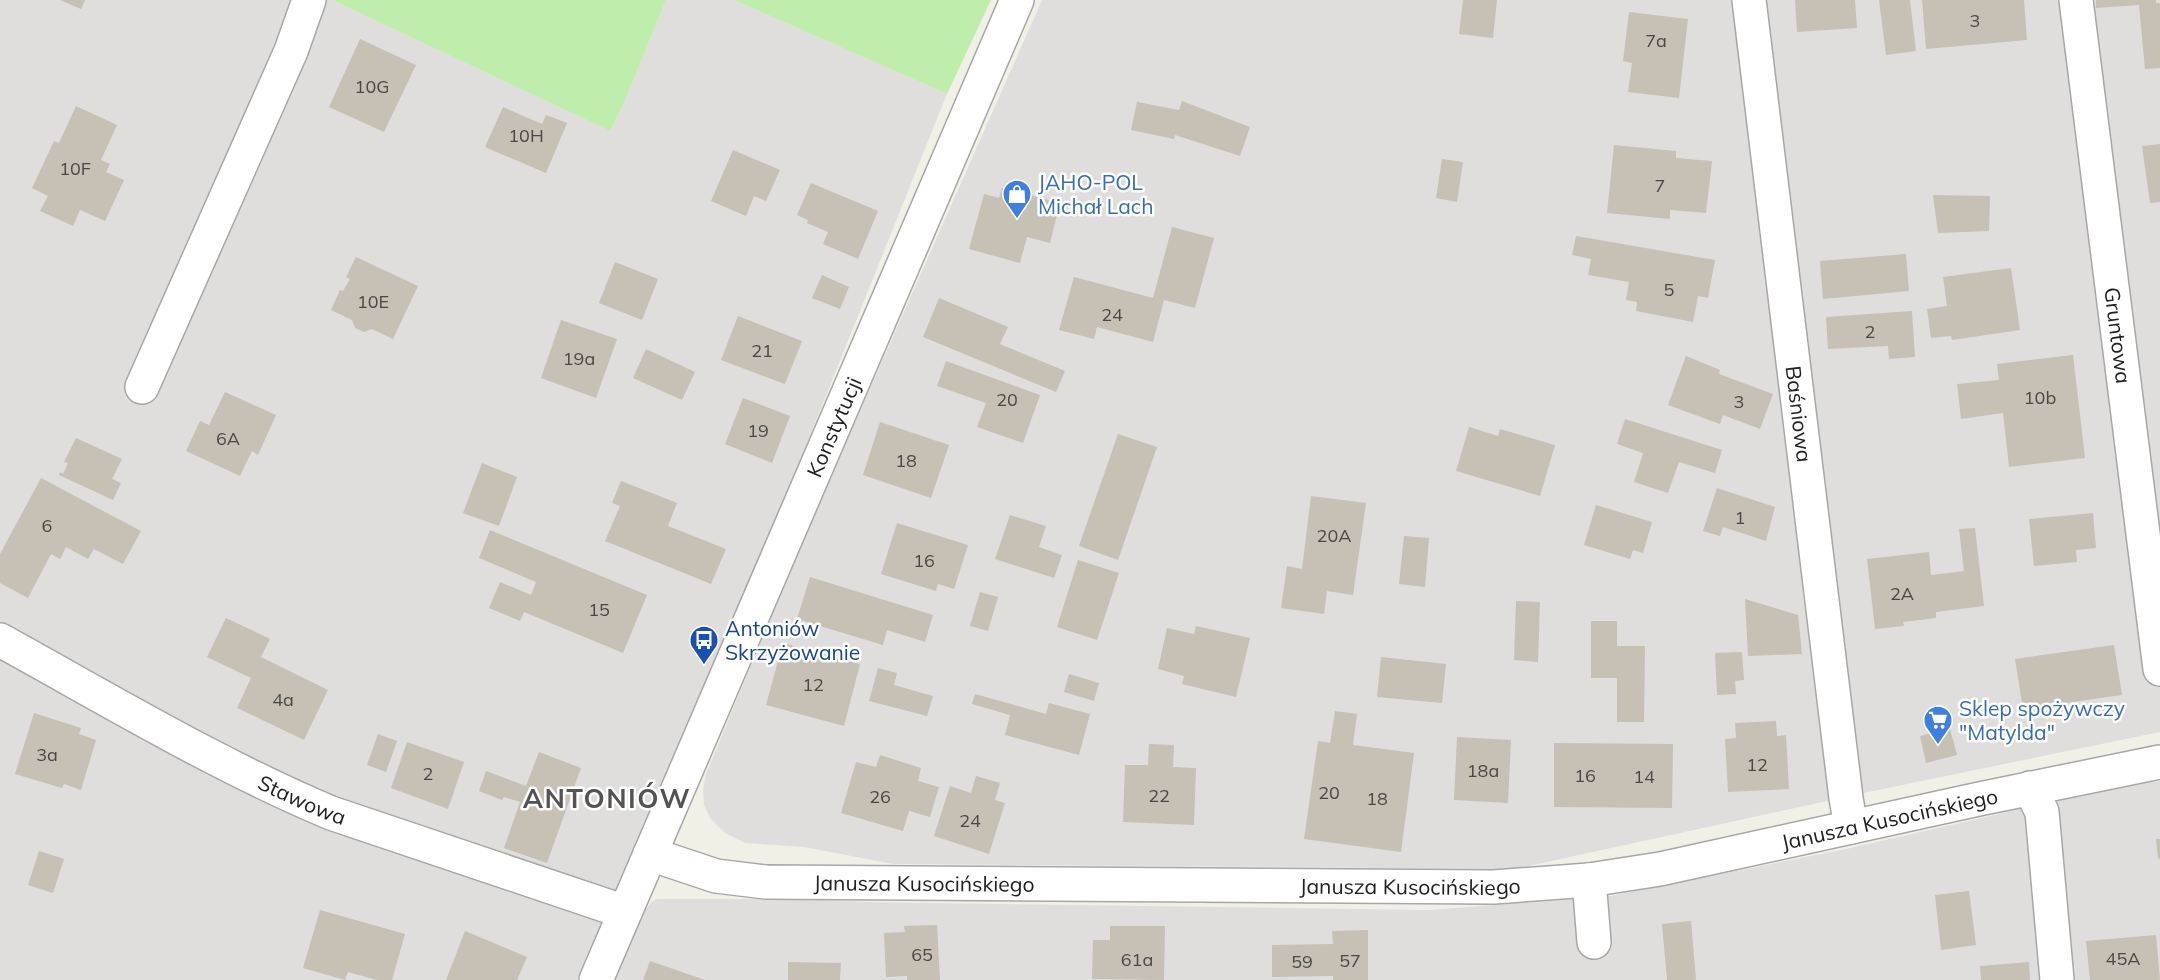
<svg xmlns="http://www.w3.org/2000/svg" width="2160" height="980" font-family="Mulish,sans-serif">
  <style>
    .residential { fill: #dfdedd }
    .grass { fill: #bfedab }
    .building { fill: #c6c0b5 }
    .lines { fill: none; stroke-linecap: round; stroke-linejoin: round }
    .minor-casing { stroke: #a7a7a7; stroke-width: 36 }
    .minor { stroke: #fff; stroke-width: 33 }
    .labels { text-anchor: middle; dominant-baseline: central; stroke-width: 5; stroke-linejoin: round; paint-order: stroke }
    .number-label { font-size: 18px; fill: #4a4845 }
    .shop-label { font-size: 21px; fill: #366cbe; stroke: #fff; text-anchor: start }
    .street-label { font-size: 21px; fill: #202020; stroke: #fff }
    .transit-label { font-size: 21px; fill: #164399; stroke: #fff; text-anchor: start }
    .district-label { font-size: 27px; font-weight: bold; letter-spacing: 1.5px; fill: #535353; stroke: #fff }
  </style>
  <rect width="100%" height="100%" fill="#f1f0e7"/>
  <!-- residential -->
  <g class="residential">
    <path d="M0,0h332l278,131 13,-26 43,-105h68l213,94 -162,404 -208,482h-577z"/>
    <path d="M1042,0h1118v732l-287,59 -358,78 -622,-5 -89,-17 -59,-4 -20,-10 -15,-15 -6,-13 -1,-15 3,-16 97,-234z"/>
    <path d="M2160,781v199h-1545l30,-70 7,-8 5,-3h144l63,3 564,8 177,-13 241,-48 275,-63z"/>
  </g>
  <!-- grass -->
  <g class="grass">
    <path d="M332,0h334l-42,103 -14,28z"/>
    <path d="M734,0h257l-44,94z"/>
  </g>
  <!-- building -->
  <g class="building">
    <path d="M60,0h25l-4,9z"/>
    <path d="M1463,0h34l-4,38 -34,-4z"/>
    <path d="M1795,0h60l2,28 -60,4z"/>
    <path d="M1879,0h31l6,51 -30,4z"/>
    <path d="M1922,0h102l3,40 -101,9z"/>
    <path d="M2096,0h60v3h4v65l-15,1 -6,-64 -43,3z"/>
    <path d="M1629,12l59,7 -9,79 -51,-6 4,-29 -9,-2z"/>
    <path d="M360,39l56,26 -32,67 -55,-25z"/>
    <path d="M1182,101l68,26 -10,29 -65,-21 -1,4 -43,-9 6,-28 42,8z"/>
    <path d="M76,106l41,19 -16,35 9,4 -4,8 18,8 -19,41 -25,-11 -7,16 -33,-15 8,-15 -16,-8 22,-47 5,2z"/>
    <path d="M503,107l39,17 4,-9 21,8 -21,50 -61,-26z"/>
    <path d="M2160,144v58l-10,1 -8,-57z"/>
    <path d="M1614,145l62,6v7l36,3 -6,52 -36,-3v9l-63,-6z"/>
    <path d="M733,150l47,20 -14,31 -12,-5 -8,20 -35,-15z"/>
    <path d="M1442,159l21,3 -6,40 -21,-4z"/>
    <path d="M811,183l67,28 -20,48 -35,-15 5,-12 -21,-9 1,-3 -11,-5z"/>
    <path d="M1002,188l58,15 -10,40 -23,-6 -7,26 -51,-14 15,-55 15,4z"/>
    <path d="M1933,195l57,1 -1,35 -51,2z"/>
    <path d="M1172,227l42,11 -19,70 -31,-8 -11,42 -56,-15 -3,12 -35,-9 15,-53 79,21z"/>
    <path d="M1576,236l139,24 -7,38 -10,-2 -5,26 -57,-11 1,-9 -11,-2 3,-18 -41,-7 3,-16 -19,-4z"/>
    <path d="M1906,254l3,37 -86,8 -3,-38z"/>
    <path d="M356,257l62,29 -25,53 -21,-10 -8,3 -9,-4 -3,-8 -21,-10 9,-20 3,1 7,-12 -4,-2z"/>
    <path d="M615,262l43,17 -16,41 -43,-17z"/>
    <path d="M2011,268l9,62 -68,10 -1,-4 -20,2 -4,-29 20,-3 -4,-29z"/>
    <path d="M822,275l27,12 -9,22 -28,-11z"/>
    <path d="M939,298l69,29 -8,17 65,27 -9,21 -133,-55z"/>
    <path d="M1912,311l3,46 -26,2 -1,-13 -60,3 -2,-32z"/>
    <path d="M738,316l64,25 -17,43 -64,-24z"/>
    <path d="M561,320l56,19 -21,59 -55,-20z"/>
    <path d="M646,349l49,23 -13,28 -49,-22z"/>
    <path d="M2073,355l12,103 -76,9 -6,-54 -42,6 -4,-35 42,-4 -2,-16z"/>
    <path d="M1686,356l34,14 -1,4 54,20 -13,35 -37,-14 -3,9 -52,-19z"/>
    <path d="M946,361l94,34 -17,48 -46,-16 9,-24 -49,-17z"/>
    <path d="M225,392l51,23 -18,40 -6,-4 -12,25 -54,-25 14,-30 9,4z"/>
    <path d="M743,398l47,18 -18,47 -47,-19z"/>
    <path d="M1625,419l97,31 -7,23 -36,-11 -11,31 -34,-11 9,-29 -26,-9z"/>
    <path d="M880,422l69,23 -18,53 -68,-23z"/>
    <path d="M1469,427l29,9 2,-7 55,16 -15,51 -84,-25z"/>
    <path d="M1118,434l39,13 -39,113 -39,-14z"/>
    <path d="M76,438l46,21 -10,20 9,4 -8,17 -54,-25 1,-3 3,2 5,-11 -4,-1z"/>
    <path d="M482,463l35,14 -18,49 -36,-13z"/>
    <path d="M41,478l100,53 -18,33 -29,-15 -6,10 -22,-12 -6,12 -9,-5 -23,44 -28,-15v-29z"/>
    <path d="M621,481l56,22 -9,23 58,23 -15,35 -106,-43 15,-35 -8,-3z"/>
    <path d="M1717,488l58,19 -9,34 -43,-14 -3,9 -17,-5z"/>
    <path d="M1311,496l55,7 -13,92 -26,-4 -3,23 -43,-6 6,-42 15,3z"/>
    <path d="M1596,505l56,17 -9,31 -10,-3 -3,9 -46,-14z"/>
    <path d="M2093,513l3,35 -20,2 1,12 -43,4 -5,-47z"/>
    <path d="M1010,515l36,11 -7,21 23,8 -8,23 -59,-19z"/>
    <path d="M897,523l71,22 -14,44 -16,-5 -2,7 -55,-17z"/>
    <path d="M1975,528l9,78 -48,6v6l-33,4 1,4 -29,3 -8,-70 62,-7 2,23 33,-4 -5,-42z"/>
    <path d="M490,530l157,65 -24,58 -99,-41 -4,9 -31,-13 11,-26 31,13 5,-13 -57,-24z"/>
    <path d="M1404,536l25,2 -4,49 -26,-3z"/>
    <path d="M1078,560l41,13 -22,67 -40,-13z"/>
    <path d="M810,577l123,38 -8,27 -38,-12 -4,15 -86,-26z"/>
    <path d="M980,592l18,5 -10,34 -18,-5z"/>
    <path d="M1745,599l53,16 4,39 -54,2z"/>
    <path d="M1516,601l24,1 -2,60 -24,-2z"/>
    <path d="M226,618l44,21 -9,18 67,33 -24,50 -67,-32 14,-30 -44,-21z"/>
    <path d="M1591,621h26v25h28l-1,76h-27v-44h-26z"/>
    <path d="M1196,626l54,12 -14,59 -54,-13 2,-8 -26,-7 9,-41 27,6z"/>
    <path d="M783,643l77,21 -16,62 -78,-21z"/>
    <path d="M2114,645l8,50 -99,14 -8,-50z"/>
    <path d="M1742,652l2,28 -9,1 1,13 -19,1 -2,-42z"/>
    <path d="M1381,657l65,7 -4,39 -65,-6z"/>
    <path d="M878,668l19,5 -3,12 39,11 -6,20 -58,-15z"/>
    <path d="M1069,674l30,9 -5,18 -30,-9z"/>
    <path d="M975,694l71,20 3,-11 41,11 -11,41 -74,-20 5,-20 -38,-11z"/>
    <path d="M1335,711l22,3 -4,31 61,8 -13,99 -97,-13 14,-98 12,2z"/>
    <path d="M34,713l47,15 -2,6 17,6 -15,50 -17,-6 -2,4 -47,-14z"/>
    <path d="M1776,721l1,15 9,-1 3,54 -61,3 -3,-53 11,-1 -1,-15z"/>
    <path d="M1950,729l7,26 -31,8 -6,-27z"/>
    <path d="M378,734l19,7 -11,31 -19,-7z"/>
    <path d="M1457,737l54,3 -3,63 -54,-3z"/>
    <path d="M407,742l57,20 -16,47 -57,-21z"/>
    <path d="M1554,743l119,1 -1,64 -118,-1z"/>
    <path d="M1149,744l25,1 -1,22 23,1 -2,57 -71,-3 2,-57h23z"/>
    <path d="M539,752l42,16 -34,95 -43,-15 16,-46 -16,-5 -2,3 -23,-9 7,-20 40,15z"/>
    <path d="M880,755l41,13 -3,13 21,6 -9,30 -21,-6 -6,20 -62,-18 15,-51 20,5z"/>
    <path d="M976,776l24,7 -5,17 10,3 -16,51 -55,-18 16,-50 21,7z"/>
    <path d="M2156,839h4v19l-2,1z"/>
    <path d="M39,851l25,8 -11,34 -25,-8z"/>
    <path d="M1969,891l7,54 -35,5 -6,-55z"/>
    <path d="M320,910l85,24 -13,46h-15l-29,-8 -3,8 -42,-12z"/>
    <path d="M1691,921l5,59h-29l-5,-56z"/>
    <path d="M937,925l3,55h-33v-4l-21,1 -2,-44 21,-1 -1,-6z"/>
    <path d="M1110,926h55l-1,54 -72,-1 1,-39h17z"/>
    <path d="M1368,930v50h-35v-4l-61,1v-32l61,-1 -1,-13z"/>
    <path d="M465,931l62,26 -10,23h-71z"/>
    <path d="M2156,935l4,45h-70l-4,-39z"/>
    <path d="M650,961l55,19h-62z"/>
    <path d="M788,962l53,1 -1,17h-52z"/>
    <path d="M2029,962l1,18h-49l-1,-14z"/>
  </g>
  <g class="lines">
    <!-- minor casing -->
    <g class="minor-casing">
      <g id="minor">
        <path id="s1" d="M1749,0l97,798 5,29"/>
        <path id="s2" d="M2076,0l84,669"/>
        <path d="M142,387l149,-336 18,-51"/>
        <path id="s3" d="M0,640c109,60 217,125 331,173l294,99"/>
        <path d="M2030,788l12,24 15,168"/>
        <path id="s4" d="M650,854l66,22 50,6 728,5 95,-7 71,-11 319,-70 181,-37"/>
        <path d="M1589,880l5,62"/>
        <path id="s5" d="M596,980l421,-980"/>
      </g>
    </g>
    <!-- minor -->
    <use href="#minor" class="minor"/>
  </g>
  <!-- icons -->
  <defs>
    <g id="shop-pin" transform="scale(1.5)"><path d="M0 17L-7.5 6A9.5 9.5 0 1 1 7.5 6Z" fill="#3f7fe0" stroke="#fff"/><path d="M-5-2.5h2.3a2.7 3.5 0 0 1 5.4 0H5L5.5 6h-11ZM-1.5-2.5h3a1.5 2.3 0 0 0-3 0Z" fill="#fff"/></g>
    <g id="bus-pin" transform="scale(1.5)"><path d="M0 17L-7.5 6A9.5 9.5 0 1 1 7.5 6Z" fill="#1a4fb4" stroke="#fff"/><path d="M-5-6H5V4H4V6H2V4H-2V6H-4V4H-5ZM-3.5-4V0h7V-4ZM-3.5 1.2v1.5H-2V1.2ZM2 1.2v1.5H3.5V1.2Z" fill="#fff"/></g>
    <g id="supermarket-pin" transform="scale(1.5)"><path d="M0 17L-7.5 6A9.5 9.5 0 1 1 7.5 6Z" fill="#3f7fe0" stroke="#fff"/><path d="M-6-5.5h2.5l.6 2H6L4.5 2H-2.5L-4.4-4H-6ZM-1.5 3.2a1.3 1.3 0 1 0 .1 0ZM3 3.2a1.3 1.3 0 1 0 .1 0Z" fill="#fff"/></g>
  </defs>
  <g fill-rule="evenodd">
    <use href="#shop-pin" x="1017" y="194"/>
    <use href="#bus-pin" x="704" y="640"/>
    <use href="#supermarket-pin" x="1938" y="720"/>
  </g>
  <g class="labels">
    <!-- number labels -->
    <g class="number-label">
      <text x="1975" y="20">3</text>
      <text x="1656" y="40">7a</text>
      <text x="372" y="86">10G</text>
      <text x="526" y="135">10H</text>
      <text x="75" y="168">10F</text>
      <text x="1660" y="185">7</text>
      <text x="1669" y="289">5</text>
      <text x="373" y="301">10E</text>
      <text x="1112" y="314">24</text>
      <text x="1870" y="331">2</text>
      <text x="762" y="350">21</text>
      <text x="579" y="358">19a</text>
      <text x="2040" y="397">10b</text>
      <text x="1007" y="399">20</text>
      <text x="1739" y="401">3</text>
      <text x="758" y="430">19</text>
      <text x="228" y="438">6A</text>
      <text x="906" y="460">18</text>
      <text x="1740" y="517">1</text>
      <text x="47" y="525">6</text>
      <text x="1334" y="535">20A</text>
      <text x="924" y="560">16</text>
      <text x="1902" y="593">2A</text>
      <text x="599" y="609">15</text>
      <text x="813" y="684">12</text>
      <text x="283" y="699">4a</text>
      <text x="47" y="754">3a</text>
      <text x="1757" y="764">12</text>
      <text x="1483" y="770">18a</text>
      <text x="428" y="773">2</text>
      <text x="1585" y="775">16</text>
      <text x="1644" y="776">14</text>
      <text x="1329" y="792">20</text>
      <text x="1159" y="795">22</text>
      <text x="880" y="796">26</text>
      <text x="1377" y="798">18</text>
      <text x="970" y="820">24</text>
      <text x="922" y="954">65</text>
      <text x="2123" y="958">45A</text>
      <text x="1137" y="959">61a</text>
      <text x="1350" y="960">57</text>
      <text x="1302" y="961">59</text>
    </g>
    <!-- shop labels -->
    <g class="shop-label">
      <text x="1038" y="182">JAHO-POL<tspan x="1038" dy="24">Michał Lach</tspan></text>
      <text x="1959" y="708">Sklep spożywczy<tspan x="1959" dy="24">"Matylda"</tspan></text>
    </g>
    <!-- street labels -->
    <g class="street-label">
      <text stroke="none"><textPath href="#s2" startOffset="338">Gruntowa</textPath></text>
      <text stroke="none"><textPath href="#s1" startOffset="417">Baśniowa</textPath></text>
      <text stroke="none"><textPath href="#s5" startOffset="602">Konstytucji</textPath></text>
      <text stroke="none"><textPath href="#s3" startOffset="342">Stawowa</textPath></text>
      <text stroke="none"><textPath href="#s4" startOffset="1250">Janusza Kusocińskiego</textPath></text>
      <text stroke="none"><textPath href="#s4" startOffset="278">Janusza Kusocińskiego</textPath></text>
      <text stroke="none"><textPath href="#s4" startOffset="764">Janusza Kusocińskiego</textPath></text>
    </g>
    <!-- transit labels -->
    <g class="transit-label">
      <text x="725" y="628">Antoniów<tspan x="725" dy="24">Skrzyżowanie</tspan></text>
    </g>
    <!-- district labels -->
    <g class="district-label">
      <text x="607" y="798">ANTONIÓW</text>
    </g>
  </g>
</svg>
